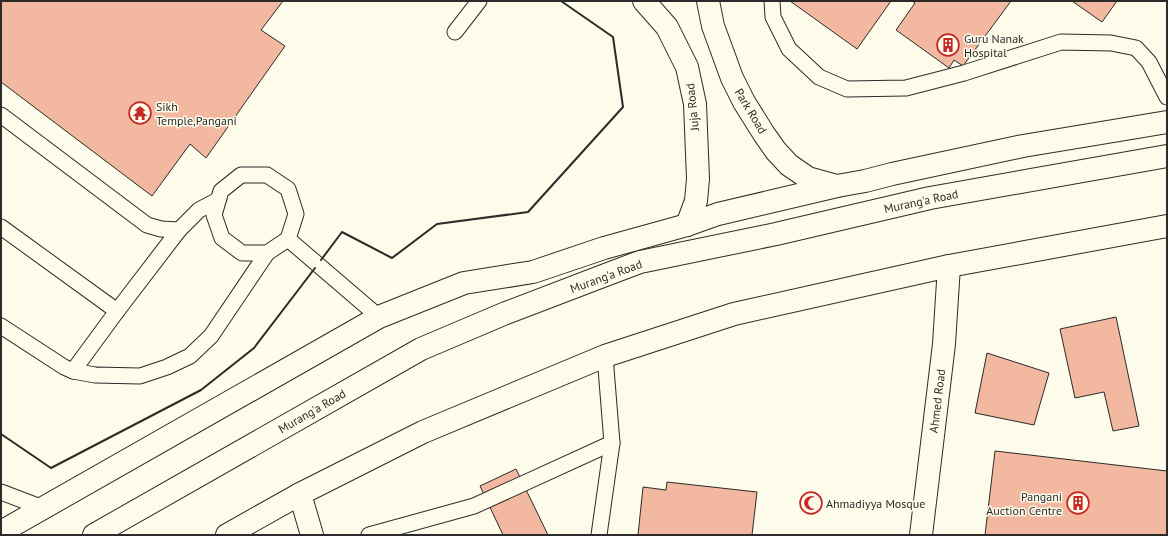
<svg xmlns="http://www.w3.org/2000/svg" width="1168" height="536" font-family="'PT Sans',sans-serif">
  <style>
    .building { fill: #f2b8a0; stroke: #2b2b2b }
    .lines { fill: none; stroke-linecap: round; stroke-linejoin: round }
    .lane-casing { stroke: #2b2b2b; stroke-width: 17 }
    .street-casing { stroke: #2b2b2b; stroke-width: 24 }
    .secondary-casing { stroke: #2b2b2b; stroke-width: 24 }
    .primary-casing { stroke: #2b2b2b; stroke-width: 24 }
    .highway-casing { stroke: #2b2b2b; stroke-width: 24 }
    .lane { stroke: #fdfbea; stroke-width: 15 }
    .street { stroke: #fdfbea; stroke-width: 22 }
    .secondary { stroke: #fdfbea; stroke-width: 22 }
    .primary { stroke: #fdfbea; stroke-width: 22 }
    .highway { stroke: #fdfbea; stroke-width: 22 }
    .wall { stroke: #2b2b2b; stroke-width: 2 }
    .labels { text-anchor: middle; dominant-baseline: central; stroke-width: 3; stroke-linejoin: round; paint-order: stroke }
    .poi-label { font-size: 12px; fill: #2b2b2b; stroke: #fdfbea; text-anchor: start }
    .street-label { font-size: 12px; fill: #2b2b2b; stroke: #fdfbea }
  </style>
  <rect width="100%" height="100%" fill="#fdfbea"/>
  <!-- building -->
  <g class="building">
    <path d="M1,1h282l-22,29 24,16 -79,112 -16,-14 -38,52 -151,-114z"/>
    <path d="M790,1h101l-34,48z"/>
    <path d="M912,1h99l-48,65 -9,-6 -5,8 -53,-38 19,-27z"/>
    <path d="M1072,1h45l-15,21z"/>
    <path d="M1116,317l23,109 -26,5 -9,-39 -29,6 -15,-69z"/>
    <path d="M987,353l62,20 -15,52 -59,-12z"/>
    <path d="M995,451l172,20v64h-182z"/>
    <path d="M516,469l32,66h-45l-23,-49z"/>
    <path d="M667,482l90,10 -5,43h-114l5,-48 23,3z"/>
  </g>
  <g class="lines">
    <!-- lane casing -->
    <g class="lane-casing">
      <g id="lane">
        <path d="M772,1l1,16 16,32 30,28 28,12 59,-1 58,-15 97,-31 50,1 25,5 13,14 18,35"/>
        <path d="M455,32l24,-31"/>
        <path d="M1,115l146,110 14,4 18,1"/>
        <path d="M241,175h26l21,14 8,25 -8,25 -21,14h-25l-20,-15 -8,-23 7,-24z"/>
        <path d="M1,227l116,84"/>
        <path d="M288,239l91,78"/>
        <path d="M1,326l63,41 9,4 22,4 45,1 27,-9 23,-11 21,-20 56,-83"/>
        <path d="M73,371l44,-60 62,-81 20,-20 19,-10"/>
        <path d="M1,492l42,16"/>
        <path d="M369,535l105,-29 138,-63"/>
        <path d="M599,535l13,-92 -7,-87"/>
      </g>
    </g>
    <!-- street casing -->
    <g class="street-casing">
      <g id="street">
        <path d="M300,494l12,41"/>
        <path d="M921,535l23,-191 5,-78"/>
      </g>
    </g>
    <!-- secondary casing -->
    <g class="secondary-casing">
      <g id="secondary">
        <path d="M644,1l23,26 20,40 8,37 3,75 -2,22 -9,24"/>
        <path d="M708,1l5,25 19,52 12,24 20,32 12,17 13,14 19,13 29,8"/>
      </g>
    </g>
    <!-- primary casing -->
    <g class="primary-casing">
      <path id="primary" d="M1,532l378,-215 85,-34 69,-11 71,-24 83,-23 31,-11 119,-28 28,-5 27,-7 131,-28 144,-24"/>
    </g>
    <!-- highway casing -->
    <g class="highway-casing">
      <g id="highway">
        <path d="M94,535l327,-186 85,-36 110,-42 24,-9 136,-28 154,-36 237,-42"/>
        <path d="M227,535l73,-41 123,-62 182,-76 129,-42 215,-48 218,-40"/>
      </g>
    </g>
    <!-- lane -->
    <use href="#lane" class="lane"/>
    <!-- street -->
    <use href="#street" class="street"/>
    <!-- secondary -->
    <use href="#secondary" class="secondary"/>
    <!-- primary -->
    <use href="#primary" class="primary"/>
    <!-- highway -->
    <use href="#highway" class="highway"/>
    <!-- wall -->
    <g class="wall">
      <path d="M321,260l21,-28 50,26 45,-34 91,-12 95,-105 -10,-70 -52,-36"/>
      <path d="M1,434l50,34 150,-78 53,-42 61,-80"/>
    </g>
  </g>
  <!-- icons -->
  <defs>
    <g id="building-ring" transform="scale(1.15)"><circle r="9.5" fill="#fdfbea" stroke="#c62828" stroke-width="1.5"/><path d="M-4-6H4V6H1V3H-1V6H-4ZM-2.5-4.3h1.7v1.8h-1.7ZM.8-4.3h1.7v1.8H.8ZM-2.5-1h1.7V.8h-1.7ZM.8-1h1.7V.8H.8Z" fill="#c62828"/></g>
    <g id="temple-ring" transform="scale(1.15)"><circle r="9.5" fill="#fdfbea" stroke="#c62828" stroke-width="1.5"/><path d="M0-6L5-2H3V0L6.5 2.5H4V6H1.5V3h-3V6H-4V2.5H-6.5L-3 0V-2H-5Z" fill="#c62828"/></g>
    <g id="mosque-ring" transform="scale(1.15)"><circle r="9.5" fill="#fdfbea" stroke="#c62828" stroke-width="1.5"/><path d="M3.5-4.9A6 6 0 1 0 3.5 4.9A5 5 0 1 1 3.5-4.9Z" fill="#c62828"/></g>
  </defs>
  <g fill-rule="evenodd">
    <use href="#building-ring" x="948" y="45"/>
    <use href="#temple-ring" x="140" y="113"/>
    <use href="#mosque-ring" x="811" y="503"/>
    <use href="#building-ring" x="1078" y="503"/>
  </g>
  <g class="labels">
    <!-- poi labels -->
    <g class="poi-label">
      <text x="964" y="38">Guru Nanak<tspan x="964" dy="14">Hospital</tspan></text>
      <text x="156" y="106">Sikh<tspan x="156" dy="14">Temple,Pangani</tspan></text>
      <text x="1062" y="496" text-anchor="end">Pangani<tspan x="1062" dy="14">Auction Centre</tspan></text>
      <text x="826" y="503">Ahmadiyya Mosque</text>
    </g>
    <!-- street labels -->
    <g class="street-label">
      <text transform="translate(692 107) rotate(-96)">Juja Road</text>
      <text transform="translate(751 111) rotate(59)">Park Road</text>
      <text transform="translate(921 201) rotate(-12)">Murang'a Road</text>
      <text transform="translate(606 276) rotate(-20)">Murang'a Road</text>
      <text transform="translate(937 401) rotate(-83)">Ahmed Road</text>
      <text transform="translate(312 411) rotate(-30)">Murang'a Road</text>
    </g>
  </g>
  <!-- border -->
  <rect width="1168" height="536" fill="none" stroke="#2b2b2b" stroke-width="4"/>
</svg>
